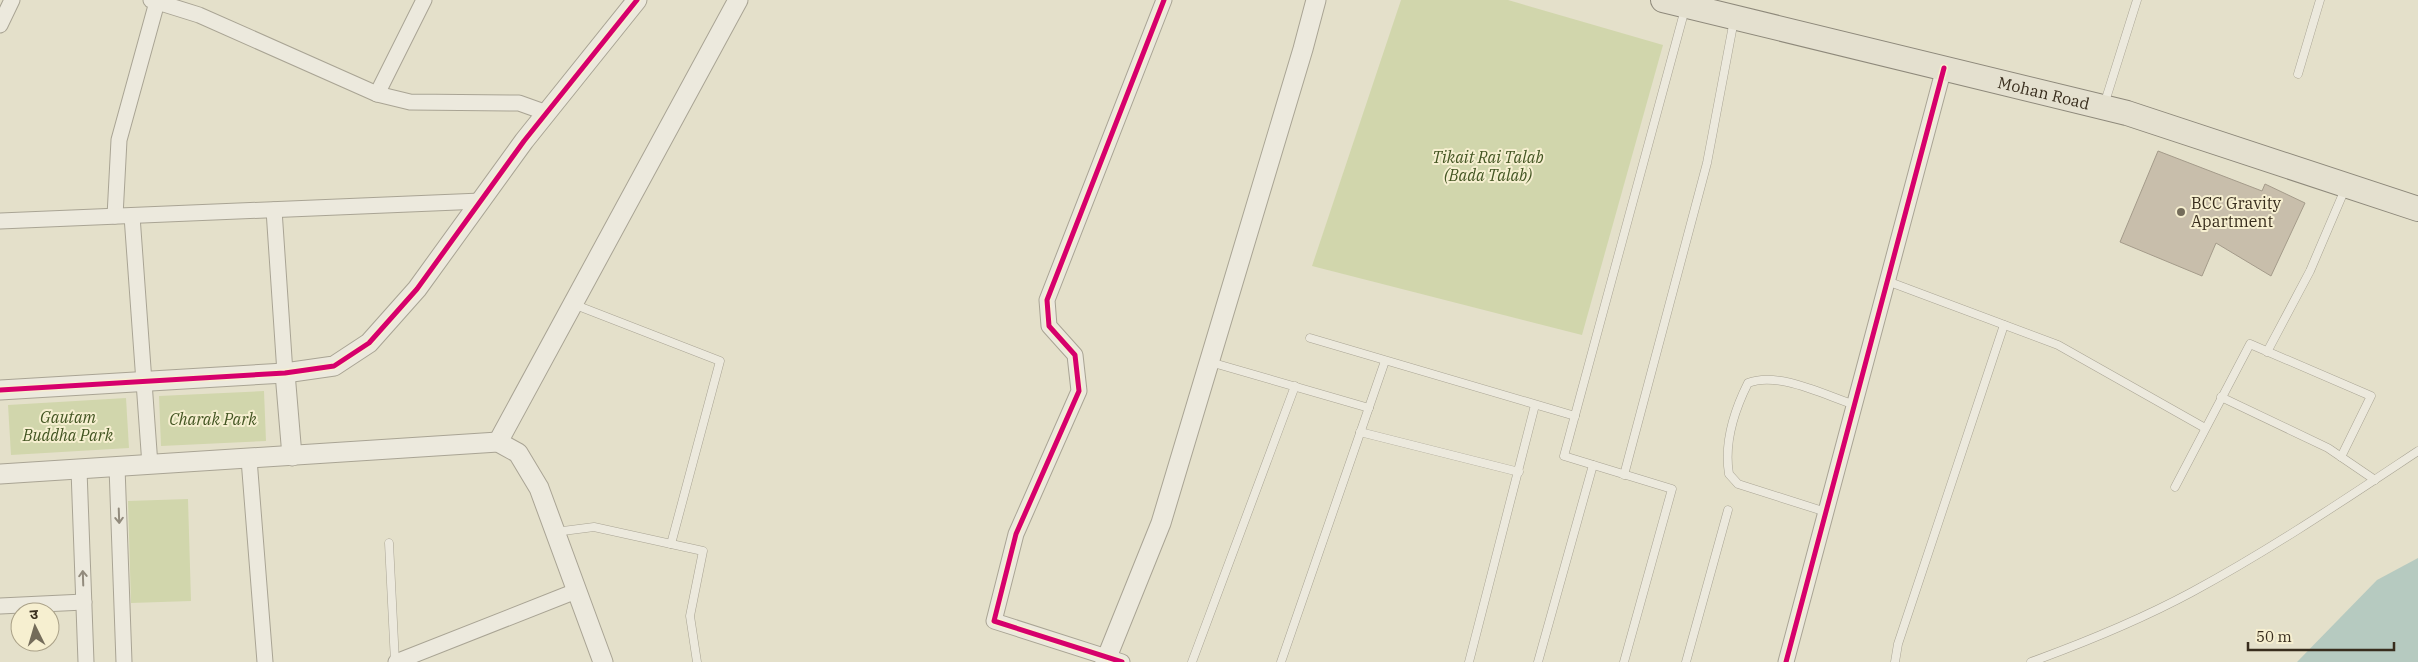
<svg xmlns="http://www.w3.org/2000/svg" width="2418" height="662" font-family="'IBM Plex Serif','Noto Sans Devanagari',serif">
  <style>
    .green { fill: #d1d6ac }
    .water { fill: #b6cac0 }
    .building { fill: #c8beab; stroke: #a49b8a }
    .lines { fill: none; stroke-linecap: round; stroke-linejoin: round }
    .service-casing { stroke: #a9a494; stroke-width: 9 }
    .minor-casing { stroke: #a9a494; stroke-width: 17 }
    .tertiary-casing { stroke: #a9a494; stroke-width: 21 }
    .primary-casing { stroke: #8e897b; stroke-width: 26 }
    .service { stroke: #ece9dd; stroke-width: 8 }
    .minor { stroke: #ece9dd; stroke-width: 15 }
    .tertiary { stroke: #ece9dd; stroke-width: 19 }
    .primary { stroke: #e4e0cf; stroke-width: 24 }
    .cycleway-casing { stroke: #f6efd0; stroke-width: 8 }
    .cycleway { stroke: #d6006c; stroke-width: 5 }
    .oneway { stroke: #928b7d }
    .poi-dot { fill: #746c5a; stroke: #f6efd0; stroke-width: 2 }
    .labels { text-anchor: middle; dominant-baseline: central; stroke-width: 4; stroke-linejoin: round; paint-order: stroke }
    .street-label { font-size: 16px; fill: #382d1d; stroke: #f6efd0 }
    .park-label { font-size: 16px; font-style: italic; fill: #435522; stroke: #f6efd0 }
    .poi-label { font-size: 16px; fill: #382d1d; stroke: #f6efd0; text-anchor: start }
  </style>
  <rect width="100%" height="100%" fill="#e4e0ca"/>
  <!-- green -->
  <g class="green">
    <path d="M1401,0h107l155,45 -81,290 -270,-69z"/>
    <path d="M264,391l2,50 -105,5 -2,-50z"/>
    <path d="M126,398l3,50 -118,7 -3,-50z"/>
    <path d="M188,499l3,102 -60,2 -3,-102z"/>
  </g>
  <!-- water -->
  <path class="water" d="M2418,558v104h-121l80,-82z"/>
  <!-- building -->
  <path class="building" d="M2158,151l104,40 3,-7 40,19 -34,73 -55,-33 -14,33 -82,-34z"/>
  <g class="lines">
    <!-- service casing -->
    <g class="service-casing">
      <g id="service">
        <path d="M2298,74l22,-74"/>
        <path d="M2104,105l33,-105"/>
        <path d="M1887,281l171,64 147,83"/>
        <path d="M573,304l147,57 -49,183"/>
        <path d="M1310,338l265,78"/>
        <path d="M2267,352l43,-81 35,-82"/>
        <path d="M1210,362l159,46"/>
        <path d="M2221,397l107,51 47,32"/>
        <path d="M1360,432l159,40"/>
        <path d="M1624,475l83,-312 27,-143"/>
        <path d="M2175,487l75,-143 121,52 -30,61"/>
        <path d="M1826,512l-88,-28 -9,-10c-5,-30 5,-63 19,-91 30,-12 76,12 107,22"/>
        <path d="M555,532l39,-5 109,24 -13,65 7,46"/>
        <path d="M389,543l6,119"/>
        <path d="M1192,662l103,-276"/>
        <path d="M1281,662l104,-301"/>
        <path d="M1469,662l66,-257"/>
        <path d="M1538,662l55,-197"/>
        <path d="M1624,662l48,-173 -108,-33 121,-447"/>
        <path d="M1686,662l42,-152"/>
        <path d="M1895,662l3,-18 106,-319"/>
        <path d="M2031,662c55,-20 109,-42 161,-70 78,-42 152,-92 226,-141"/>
      </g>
    </g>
    <!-- minor casing -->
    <g class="minor-casing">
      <g id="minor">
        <path d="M151,0l48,15 178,79 33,8 109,1 28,10"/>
        <path d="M0,25l12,-25"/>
        <path d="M377,94l47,-94"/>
        <path d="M274,210l11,163"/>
        <path d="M115,216l4,-76 38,-138"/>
        <path d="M132,216l18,249"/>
        <path d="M0,221l481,-20"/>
        <path d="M249,459l16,203"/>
        <path d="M117,467l7,195"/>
        <path d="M79,470l7,192"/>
        <path d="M0,606l84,-4"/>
        <path d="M396,662l180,-71"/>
        <path d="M1122,662l-128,-41 22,-87 63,-143 -4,-36 -26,-29 -2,-26 117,-300"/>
        <path d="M1786,662l158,-594"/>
      </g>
    </g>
    <!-- tertiary casing -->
    <g class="tertiary-casing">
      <g id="tertiary">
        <path d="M285,373l7,83"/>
        <path d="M0,390l285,-17 49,-7 35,-23 48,-54 107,-148 113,-141"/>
        <path d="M498,442l240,-442"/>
        <path d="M0,474l498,-32 20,11 21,35 64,174"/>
        <path d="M1105,662l56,-139 142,-474 13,-49"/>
      </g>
    </g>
    <!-- primary casing -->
    <g class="primary-casing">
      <g id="primary">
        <path id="s1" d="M1663,0l464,113 291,96"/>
      </g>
    </g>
    <!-- service -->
    <use href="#service" class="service"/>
    <!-- minor -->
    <use href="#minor" class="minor"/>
    <!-- tertiary -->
    <use href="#tertiary" class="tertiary"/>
    <!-- primary -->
    <use href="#primary" class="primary"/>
    <!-- cycleway casing -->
    <g class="cycleway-casing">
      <g id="cycleway">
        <path d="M0,390l285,-17 49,-7 35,-23 48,-54 107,-148 113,-141"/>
        <path d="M1122,662l-128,-41 22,-87 63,-143 -4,-36 -26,-29 -2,-26 117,-300"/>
        <path d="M1786,662l158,-594"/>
      </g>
    </g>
    <!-- cycleway -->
    <use href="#cycleway" class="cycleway"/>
  </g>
  <!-- one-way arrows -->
  <defs><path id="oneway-shaft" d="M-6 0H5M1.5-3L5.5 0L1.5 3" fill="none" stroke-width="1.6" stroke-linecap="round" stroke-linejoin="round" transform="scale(1.25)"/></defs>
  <g class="oneway">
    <use href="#oneway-shaft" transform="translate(119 516) rotate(88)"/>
    <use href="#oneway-shaft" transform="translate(83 578) rotate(-92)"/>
  </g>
  <!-- markers -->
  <circle class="poi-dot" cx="2181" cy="212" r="5"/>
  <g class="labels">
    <!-- street labels -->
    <g class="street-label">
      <text stroke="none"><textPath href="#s1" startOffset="392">Mohan Road</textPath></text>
    </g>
    <!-- park labels -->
    <g class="park-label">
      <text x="1488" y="157">Tikait Rai Talab<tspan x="1488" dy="18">(Bada Talab)</tspan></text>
      <text x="68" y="417">Gautam<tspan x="68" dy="18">Buddha Park</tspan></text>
      <text x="213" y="419">Charak Park</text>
    </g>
    <!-- poi labels -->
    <g class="poi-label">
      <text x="2191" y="203">BCC Gravity<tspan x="2191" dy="18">Apartment</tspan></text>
    </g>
  </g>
  <!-- north arrow -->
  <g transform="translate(35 627) rotate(355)"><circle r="24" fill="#f6efd0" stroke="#aaa188"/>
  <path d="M0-4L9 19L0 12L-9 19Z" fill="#746c5a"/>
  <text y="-8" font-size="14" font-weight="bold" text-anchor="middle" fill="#382d1d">उ</text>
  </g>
  <!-- scale -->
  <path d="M2248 642v8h146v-8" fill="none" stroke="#382d1d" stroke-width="2.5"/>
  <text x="2256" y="642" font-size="15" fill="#382d1d" stroke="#f6efd0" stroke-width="4" paint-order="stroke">50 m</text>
</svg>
